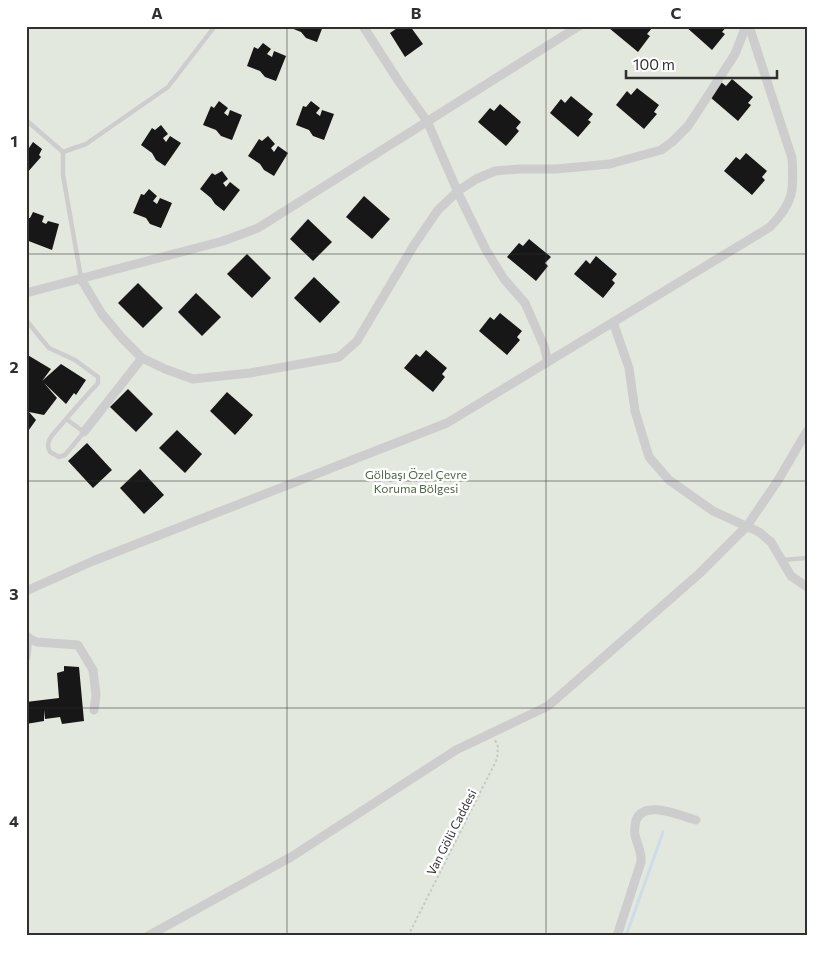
<svg xmlns="http://www.w3.org/2000/svg" width="833" height="962" font-family="Commissioner,sans-serif">
  <style>
    .green { fill: #e2e8dd }
    .lines { fill: none; stroke-linecap: round; stroke-linejoin: round }
    .stream { stroke: #cedce9; stroke-width: 3 }
    .building { fill: #171717 }
    .path { stroke: #c7c7c7; stroke-width: 2; stroke-dasharray: 2.5 2.5; stroke-linecap: butt }
    .lane { stroke: #cdcdcd; stroke-width: 4.5 }
    .street { stroke: #cdcdcd; stroke-width: 9 }
    .grid { fill: none; stroke: #303030; stroke-width: 1; stroke-opacity: 0.55 }
    .labels { text-anchor: middle; dominant-baseline: central; stroke-width: 5; stroke-linejoin: round; paint-order: stroke }
    .park-label { font-size: 12px; fill: #506742; stroke: #fff }
    .street-label { font-size: 12px; fill: #303030; stroke: #fff }
    .neatline { fill: none; stroke: #303030; stroke-width: 2 }
    .grid-label { font-size: 16px; text-anchor: middle; font-weight: bold; fill: #303030 }
  </style>
  <rect width="100%" height="100%" fill="#fff"/>
  <!-- green -->
  <rect class="green" x="26" y="26" width="781" height="910"/>
  <g class="lines">
    <!-- stream -->
    <path class="stream" d="M626,936l37,-104"/>
  </g>
  <!-- building -->
  <g class="building">
    <path d="M286,26h37l-6,16 -11,-4 -5,-6z"/>
    <path d="M400,26h10l13,18 -18,13 -15,-24z"/>
    <path d="M610,26h41l1,2 -5,6 3,2 -12,16 -29,-24z"/>
    <path d="M685,26h42l-5,6 3,2 -13,16z"/>
    <path d="M263,43l8,6 -4,5 5,3 2,-6 12,5 -10,25 -11,-4 -5,-6 -13,-5 7,-19 4,2z"/>
    <path d="M732,79l21,18 -5,6 3,2 -13,16 -28,-24 11,-15 5,4z"/>
    <path d="M637,88l22,17 -5,7 3,2 -13,15 -28,-24 11,-14 4,4z"/>
    <path d="M571,96l22,18 -5,6 3,2 -13,15 -28,-24 11,-14 4,4z"/>
    <path d="M219,101l9,7 -4,5 4,3 2,-6 12,5 -10,25 -11,-4 -5,-6 -13,-5 8,-19 3,2z"/>
    <path d="M311,101l9,7 -4,5 4,3 2,-6 12,4 -10,26 -11,-4 -4,-6 -13,-5 7,-19 3,1z"/>
    <path d="M500,104l21,18 -5,6 3,3 -13,15 -28,-24 12,-14 4,3z"/>
    <path d="M161,125l7,9 -5,4 3,4 4,-6 11,7 -16,23 -9,-6 -4,-7 -11,-8 11,-17 3,2z"/>
    <path d="M268,136l7,8 -4,4 3,4 4,-6 10,7 -14,23 -10,-6 -4,-6 -12,-8 11,-17 3,2z"/>
    <path d="M33,142l9,7 -3,6 2,2 -15,17v-28l3,2z"/>
    <path d="M746,153l21,18 -5,6 3,3 -13,15 -28,-24 12,-14 4,3z"/>
    <path d="M222,171l6,8 -5,4 3,4 4,-5 10,8 -16,21 -9,-7 -4,-6 -11,-9 12,-16 3,2z"/>
    <path d="M149,189l8,7 -4,5 4,3 3,-6 12,5 -11,25 -11,-4 -4,-6 -13,-5 8,-19 3,1z"/>
    <path d="M364,196l26,23 -18,20 -26,-22z"/>
    <path d="M33,212l11,4 -2,6 4,2 2,-3 11,3 -7,26 -26,-10v-20l1,-2h3z"/>
    <path d="M308,219l24,23 -19,19 -23,-22z"/>
    <path d="M529,239l22,18 -6,6 3,3 -12,15 -29,-24 12,-14 4,3z"/>
    <path d="M247,254l24,24 -19,20 -25,-24z"/>
    <path d="M596,256l21,18 -5,6 3,3 -12,15 -29,-24 12,-14 4,4z"/>
    <path d="M314,277l26,25 -20,21 -26,-25z"/>
    <path d="M138,283l25,25 -20,20 -25,-25z"/>
    <path d="M196,293l25,24 -19,19 -24,-24z"/>
    <path d="M500,313l22,18 -5,6 3,3 -13,15 -28,-24 11,-14 4,3z"/>
    <path d="M426,350l21,18 -5,6 3,3 -12,15 -29,-24 12,-14 4,3z"/>
    <path d="M26,354l25,15 -9,12 19,-17 25,16 -10,15 -2,-2 -8,11 -22,-21 13,15 -13,17 -15,-3 7,8 -10,14z"/>
    <path d="M128,389l25,25 -17,18 -26,-25z"/>
    <path d="M227,392l26,23 -18,20 -25,-24z"/>
    <path d="M177,430l25,24 -17,19 -26,-25z"/>
    <path d="M87,443l25,27 -19,18 -25,-27z"/>
    <path d="M140,469l24,26 -20,19 -24,-26z"/>
    <path d="M64,666l15,1 5,54 -22,3 -2,-7 -15,2 -1,-9v11l-18,3v-22l33,-4 -2,-25 7,-2z"/>
  </g>
  <g class="lines">
    <!-- path -->
    <path class="path" d="M408,936l89,-177 1,-12 -3,-7"/>
    <!-- lane -->
    <g class="lane">
      <path d="M26,120l37,32v23l18,103"/>
      <path d="M63,152l23,-8 82,-57 47,-61"/>
      <path d="M26,320l23,28 26,12 23,17v6c-13,14 -25,28 -37,42 -4,5 -10,10 -12,16 -2,4 -1,7 1,11l9,5 6,-2 19,-23 -18,-13"/>
      <path d="M782,560l25,-2"/>
    </g>
    <!-- street -->
    <g class="street">
      <path d="M363,26l36,56 28,39 33,76 26,53 18,29 21,24 19,43 4,16"/>
      <path d="M81,279l21,35 20,24 20,20 23,11 28,10 57,-6 89,-16 18,-16 57,-96 24,-35 20,-19 18,-12 19,-8 25,-2h36l54,-5 51,-14 11,-8 16,-16 8,-12 39,-60 11,-28"/>
      <path d="M26,293l197,-52 35,-13 321,-202"/>
      <path d="M613,322l16,46 6,43 14,46 20,23 44,31 46,21 12,10 20,34 16,11"/>
      <path d="M84,432l58,-74"/>
      <path d="M26,591l67,-30 354,-138 323,-196c24,-25 24,-36 22,-69l-43,-132"/>
      <path d="M26,637l11,5 41,3 15,25 3,25 -2,15"/>
      <path d="M26,657l2,-20"/>
      <path d="M148,936l143,-79 165,-107 92,-44 152,-133 47,-47 30,-44 30,-51"/>
      <path d="M617,936l24,-74c1,-11 -4,-17 -6,-27 -1,-4 0,-10 1,-15 9,-21 44,-4 60,0"/>
    </g>
  </g>
  <!-- grid -->
  <path class="grid" d="M287,26v910M546,26v910M26,254h781M26,481h781M26,708h781"/>
  <g class="labels">
    <!-- park labels -->
    <g class="park-label">
      <text x="416" y="474">Gölbaşı Özel Çevre<tspan x="416" dy="14">Koruma Bölgesi</tspan></text>
    </g>
    <!-- street labels -->
    <g class="street-label">
      <text transform="translate(451 832) rotate(-63)">Van Gölü Caddesi</text>
    </g>
  </g>
  <!-- border -->
  <rect width="833" height="962" fill="none" stroke="#ffffff" stroke-width="55"/>
  <!-- scale -->
  <path d="M626 70v8h151v-8" fill="none" stroke="#303030" stroke-width="2.5"/>
  <text x="633" y="70" font-size="15" fill="#303030" stroke="#ffffff" stroke-width="4" paint-order="stroke">100 m</text>
  <rect x="28" y="28" width="778" height="906" class="neatline"/>
  <g class="grid-label">
    <text x="157" y="19">A</text>
    <text x="416" y="19">B</text>
    <text x="676" y="19">C</text>
    <text x="14" y="147">1</text>
    <text x="14" y="373">2</text>
    <text x="14" y="600">3</text>
    <text x="14" y="827">4</text>
  </g>
</svg>
